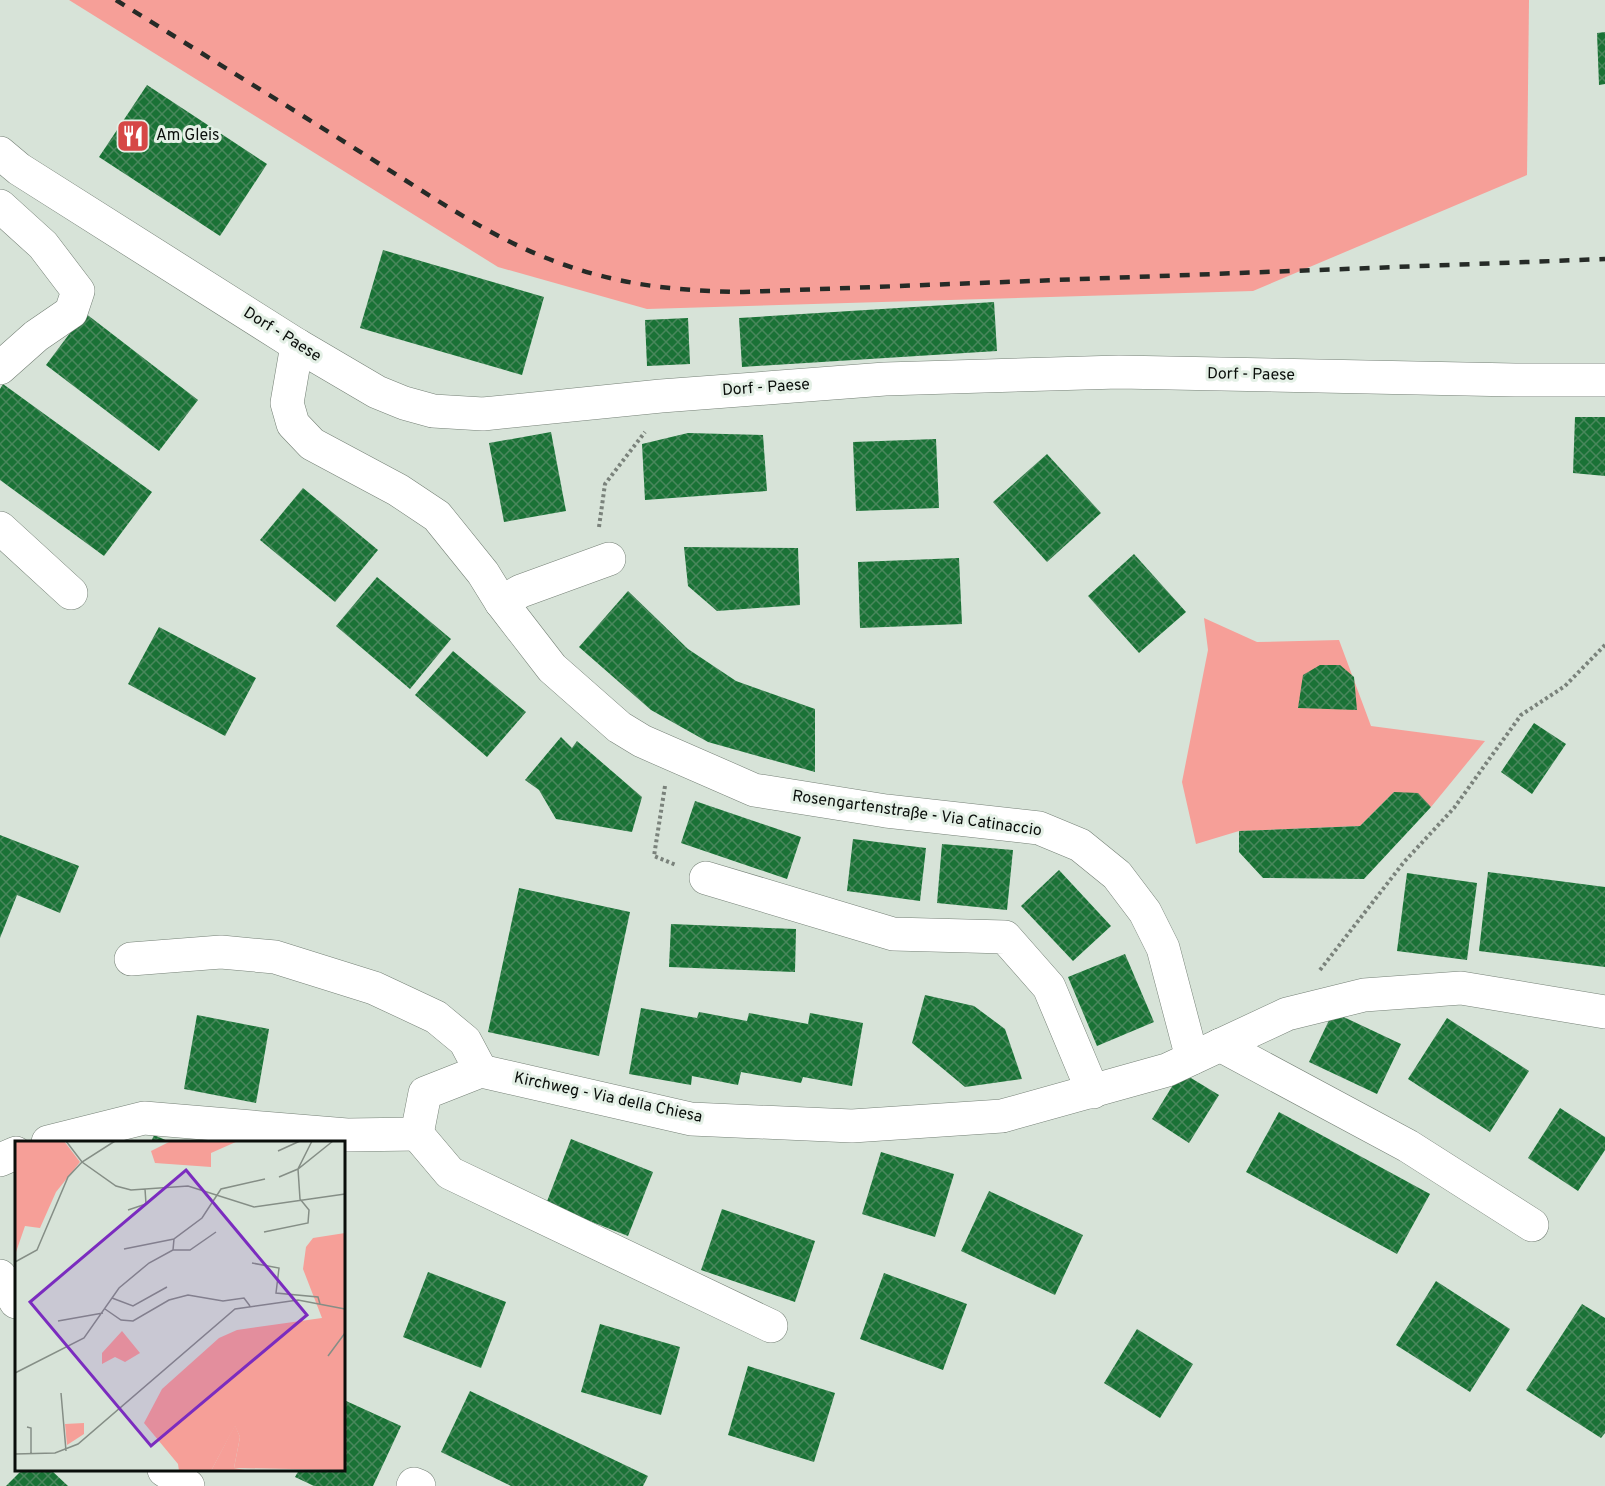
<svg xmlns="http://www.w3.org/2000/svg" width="1605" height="1486" font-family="Overpass,sans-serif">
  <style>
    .green { fill: #f69f98 }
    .building { fill: url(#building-cross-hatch) }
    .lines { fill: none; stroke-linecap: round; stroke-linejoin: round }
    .minor-casing { stroke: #758076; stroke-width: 34 }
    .path { stroke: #7a827b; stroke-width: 4; stroke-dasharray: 3 3; stroke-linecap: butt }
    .minor { stroke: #fff; stroke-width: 33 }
    .rail { stroke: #262b27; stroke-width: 4.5; stroke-dasharray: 10 10; stroke-linecap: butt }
    .labels { text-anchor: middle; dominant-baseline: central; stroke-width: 6; stroke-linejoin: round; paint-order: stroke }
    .poi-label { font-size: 16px; fill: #0a0e0b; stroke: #e4f0e6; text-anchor: start }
    .street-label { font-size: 16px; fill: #0a0e0b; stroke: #e4f0e6 }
    .inset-road { fill: none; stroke: #858e86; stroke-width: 1.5 }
    .view { fill: #7b2cbf; fill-opacity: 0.15; stroke: #7b2cbf; stroke-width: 3 }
    .inset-edge { fill: none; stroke: #0a0e0b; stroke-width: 3 }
  </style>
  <defs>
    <pattern id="building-cross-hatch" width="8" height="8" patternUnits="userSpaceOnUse" patternTransform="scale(1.5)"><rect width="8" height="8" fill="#1a7236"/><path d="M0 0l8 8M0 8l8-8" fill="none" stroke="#49875c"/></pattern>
  </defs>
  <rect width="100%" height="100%" fill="#d7e3d8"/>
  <!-- green -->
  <g class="green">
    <path d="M69,0h1460l-2,175 -274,116 -606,18 -149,-42z"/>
    <path d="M1204,618l53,24 82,-2 32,86 114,15 -54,66 -37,-15 -34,34 -121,5 -43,13 -14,-62 26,-132z"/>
  </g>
  <!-- building -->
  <g class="building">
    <path d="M1605,32v52l-6,1 -2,-52z"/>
    <path d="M147,85l120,79 -47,72 -121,-79z"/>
    <path d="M383,250l161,47 -22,78 -162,-47z"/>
    <path d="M994,302l3,49 -255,16 -3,-49z"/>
    <path d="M85,313l113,87 -39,51 -113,-86z"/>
    <path d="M688,318l2,46 -43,2 -2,-46z"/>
    <path d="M3,384l149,108 -48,64 -104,-76v-91z"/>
    <path d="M1575,417h30v59l-32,-3z"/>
    <path d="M551,432l15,79 -62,11 -15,-79z"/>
    <path d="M688,433l75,2 4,56 -122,9 -3,-56z"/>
    <path d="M936,439l3,69 -83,3 -3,-69z"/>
    <path d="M1047,454l54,59 -54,49 -54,-60z"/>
    <path d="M303,488l75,62 -43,52 -75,-62z"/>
    <path d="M684,547l114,1 2,57 -83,6 -29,-25z"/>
    <path d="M1134,554l52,58 -47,41 -51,-57z"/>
    <path d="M959,558l3,66 -102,4 -2,-66z"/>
    <path d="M377,577l74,62 -41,50 -74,-63z"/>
    <path d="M628,591l60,58 48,32 79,28v63l-107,-30 -57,-32 -72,-63z"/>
    <path d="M159,627l97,51 -31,58 -97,-52z"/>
    <path d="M453,651l73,61 -39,45 -72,-62z"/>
    <path d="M1320,665h20l14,12 3,33 -59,-2 5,-33z"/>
    <path d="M1534,723l32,21 -34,50 -31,-22z"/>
    <path d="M561,737l11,11 5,-7 65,56 -10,35 -76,-13 -17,-29 -14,-10z"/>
    <path d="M1394,792l24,1 13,14 -67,72 -101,-1 -24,-26v-21l121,-5z"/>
    <path d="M695,801l106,36 -14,42 -106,-36z"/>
    <path d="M0,835l79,31 -19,47 -43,-18 -17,43z"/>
    <path d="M853,839l73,9 -6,53 -73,-10z"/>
    <path d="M942,844l71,6 -6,60 -70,-7z"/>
    <path d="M1059,870l52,56 -38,35 -52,-55z"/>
    <path d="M1488,872l117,15v80l-126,-16z"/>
    <path d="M1407,873l70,10 -10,77 -70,-9z"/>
    <path d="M519,888l111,24 -31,144 -111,-24z"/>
    <path d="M671,924l125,5 -1,43 -126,-5z"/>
    <path d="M1125,954l29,68 -57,24 -29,-69z"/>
    <path d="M925,995l49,11 31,23 17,50 -57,8 -53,-44z"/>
    <path d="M641,1008l56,10 2,-6 48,9 2,-8 59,11 2,-11 53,10 -11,63 -49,-9 -2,6 -60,-11 -3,13 -46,-9 -1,9 -62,-11z"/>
    <path d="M1333,1012l68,32 -24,50 -68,-32z"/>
    <path d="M197,1015l72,14 -13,74 -72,-14z"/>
    <path d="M1447,1018l82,53 -39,61 -82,-53z"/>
    <path d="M1181,1072l38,23 -30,48 -37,-24z"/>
    <path d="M1560,1108l45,29v13l-27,41 -50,-33z"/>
    <path d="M1279,1112l151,82 -33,60 -151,-82z"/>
    <path d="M154,1135l16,7h-19z"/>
    <path d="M571,1139l82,33 -25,64 -82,-32z"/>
    <path d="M881,1152l73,22 -19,63 -73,-23z"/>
    <path d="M989,1191l94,44 -28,60 -94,-44z"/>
    <path d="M722,1209l93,32 -20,61 -94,-32z"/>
    <path d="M428,1272l78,30 -25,66 -78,-31z"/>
    <path d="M884,1273l83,31 -24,66 -83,-31z"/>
    <path d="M1436,1281l74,48 -40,63 -74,-47z"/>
    <path d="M1582,1304l23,14v115l-4,5 -75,-48z"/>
    <path d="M600,1324l80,23 -19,68 -80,-23z"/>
    <path d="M1137,1329l56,35 -33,54 -56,-35z"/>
    <path d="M748,1366l87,27 -21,69 -86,-27z"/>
    <path d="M470,1391l178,85 -5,10h-132l-70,-34z"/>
    <path d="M344,1400l57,26 -28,60h-59l-19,-9 4,-7h45z"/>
    <path d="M22,1470h29l17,16h-62z"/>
  </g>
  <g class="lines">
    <!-- minor casing -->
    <g class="minor-casing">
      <g id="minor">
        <path d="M0,153l19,16 278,176 80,47 27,11 29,8 50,3 178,-18 224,-17 234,-7 396,8h90"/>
        <path d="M0,206l43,39 35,46 -7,21 -35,24 -36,32"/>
        <path d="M297,345l-10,58 6,21 19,20 86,46 39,26 46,57 18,29 51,66 67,59 23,14 112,49 132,21 153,17 41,17 37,30 28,37 18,36 29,110"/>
        <path d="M0,528l71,65"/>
        <path d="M501,602l20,-11 88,-32"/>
        <path d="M706,878l187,56 112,3 44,50 44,105"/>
        <path d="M131,959l90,-7 54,5 99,31 62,29 29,24 16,30"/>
        <path d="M1220,1045l188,101 124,79"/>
        <path d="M417,1134l33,39 321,153"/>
        <path d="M48,1142l96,-24 203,17 70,-1 8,-41 56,-22 210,48 161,7 150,-10 165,-46 120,-56 77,-19 97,-7 144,24"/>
        <path d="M0,1160l16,-7"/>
        <path d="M0,1276l16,26"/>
        <path d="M164,1470l24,16"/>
        <path d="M413,1486l1,-2 5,2"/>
      </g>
    </g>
    <!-- path -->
    <g class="path">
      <path d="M599,527l6,-43 40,-52"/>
      <path d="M665,786l-11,70 22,9"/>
      <path d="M1320,970l84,-108 50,-54 67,-93 44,-29 40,-41"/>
    </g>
    <!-- minor -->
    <use href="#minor" class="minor"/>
    <!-- rail -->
    <path class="rail" d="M116,0c85,53 170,105 254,158 63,39 125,83 195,107 61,21 114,26 178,27l862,-33"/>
  </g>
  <!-- icons -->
  <defs>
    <g id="restaurant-square" transform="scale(1.725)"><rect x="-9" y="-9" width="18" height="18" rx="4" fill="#d64746" stroke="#e4f0e6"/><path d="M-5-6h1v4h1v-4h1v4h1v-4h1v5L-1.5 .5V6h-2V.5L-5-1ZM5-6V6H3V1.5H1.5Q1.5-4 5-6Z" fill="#fff"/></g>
  </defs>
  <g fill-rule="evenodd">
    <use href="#restaurant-square" x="133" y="136"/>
  </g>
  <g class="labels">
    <!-- poi labels -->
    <g class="poi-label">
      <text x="156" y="136">Am Gleis</text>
    </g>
    <!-- street labels -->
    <g class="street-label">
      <text transform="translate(282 335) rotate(32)">Dorf - Paese</text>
      <text transform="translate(1251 375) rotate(1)">Dorf - Paese</text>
      <text transform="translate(766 388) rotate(-4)">Dorf - Paese</text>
      <text transform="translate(917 814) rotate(8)">Rosengartenstraße - Via Catinaccio</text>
      <text transform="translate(608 1098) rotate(12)">Kirchweg - Via della Chiesa</text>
    </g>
  </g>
  <!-- overview -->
  <g transform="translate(15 1141)">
    <rect width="330" height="330" fill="#d7e3d8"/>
    <path d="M0,0h49l16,21 -24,30 -16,36 -15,-2 -10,29zM156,0h67l-27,12v14l-56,-4 -4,-12zM330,92v237l-111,-2 6,-31 -5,-11 -24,45h-32l-1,-7 -34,-41 18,-34 57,-51 18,-8 85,-12 -19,-49 3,-22 7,-9zM107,190l18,22 -15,9 -10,-5 -13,7v-11z" fill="#f69f98"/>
    <path d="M220,284l5,12 -6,31 16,3h-39z" fill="#f69f98"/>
    <path d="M69,282v11l-17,11 -2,-21z" fill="#f69f98"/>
    <path class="inset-road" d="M51,0l16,21 34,24 15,4 57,-4 66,21 91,-13M263,10l22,-10M264,36l19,-8 35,-28M113,69l18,-6 -1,-15M249,91l44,-9 1,-13 -9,-11 -2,-30 14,-28M109,108l50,-10M158,109h17l26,-18M0,121l22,-12 31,-73 14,-15 33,-21M237,122l27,5 -3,25 42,4 2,7M97,157l21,8 34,-19M90,168l16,11 12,1 36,-21 19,-5 35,6 21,-3 6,8M43,180l45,-8M313,215l17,-23M0,232l69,-35 35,-50 30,-25 24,-13 1,-11 28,-21 19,-29 44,-10M46,252l5,58M12,286l4,1v26M0,313l40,-1 23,-9 157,-135 63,-9 47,9"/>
    <path class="view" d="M171,29l121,145 -156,131 -121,-144z"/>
    <rect width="330" height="330" class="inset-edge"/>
  </g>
</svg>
